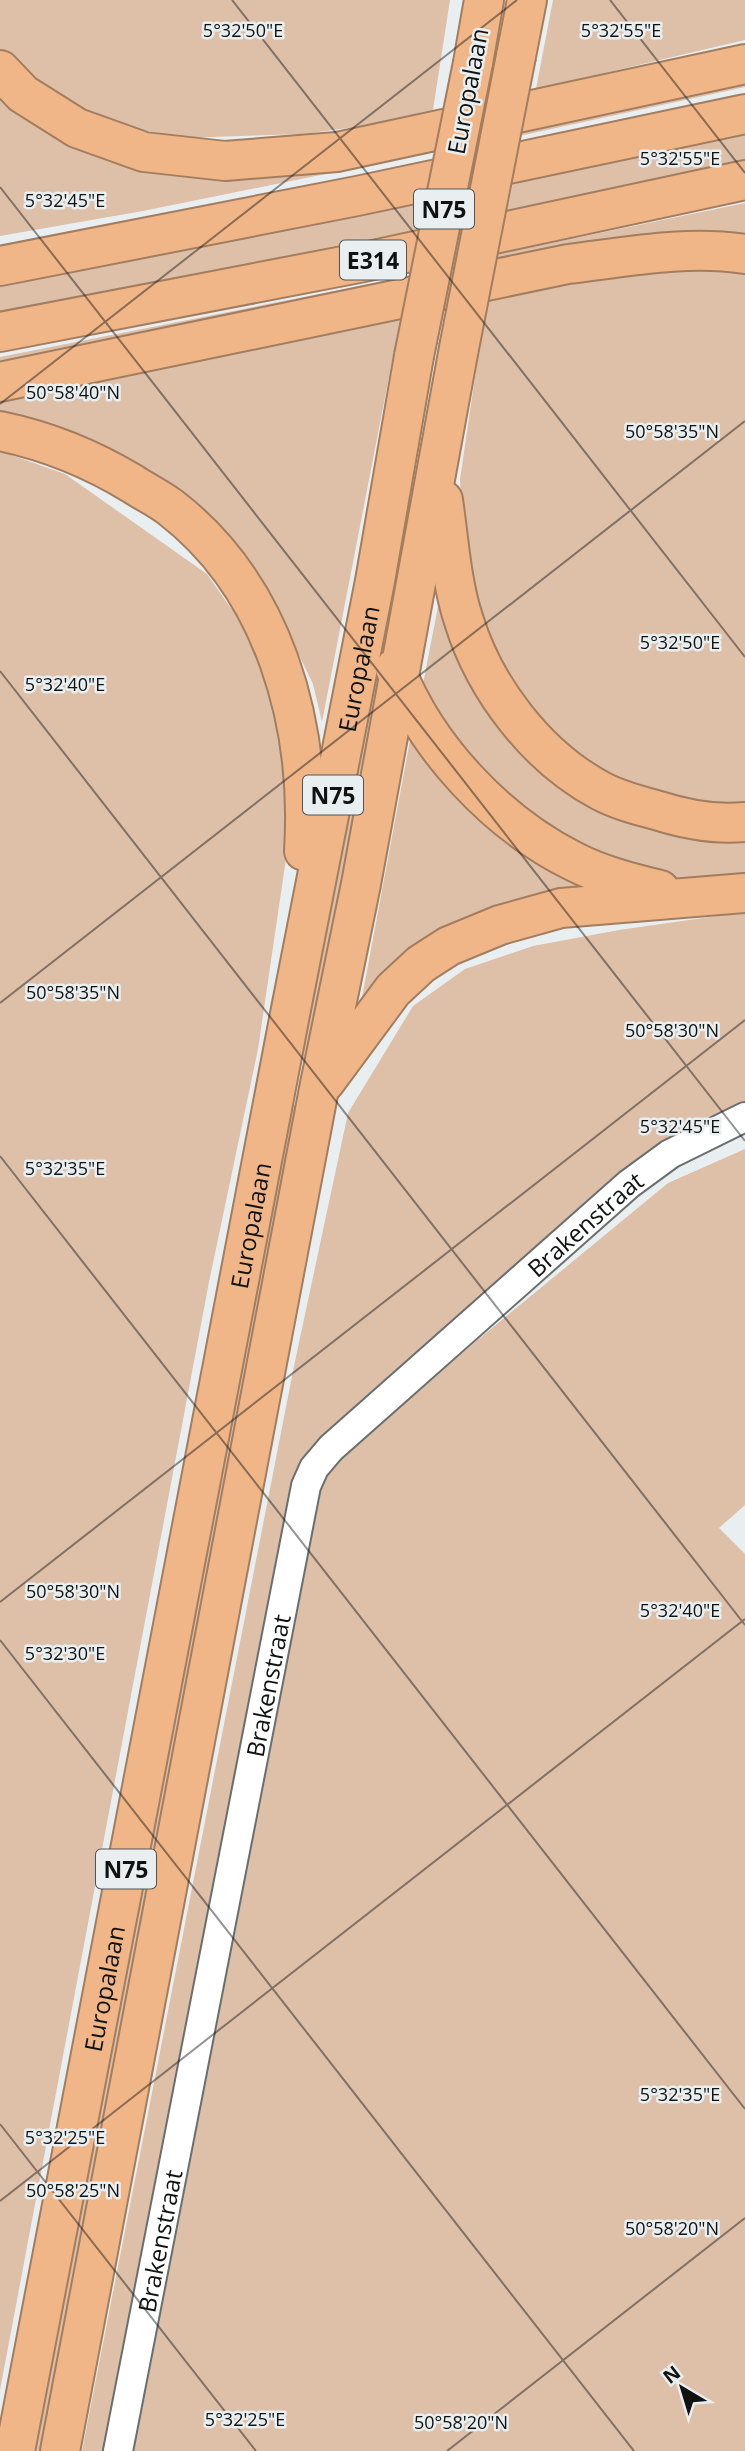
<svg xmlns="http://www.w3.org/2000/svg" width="745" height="2451" font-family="'Open Sans',sans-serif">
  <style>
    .green { fill: #debfa8 }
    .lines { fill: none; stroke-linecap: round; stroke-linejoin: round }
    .minor-casing { stroke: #696f6f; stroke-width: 32 }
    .highway-casing { stroke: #a27d5f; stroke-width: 42 }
    .minor { stroke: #fff; stroke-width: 28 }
    .highway { stroke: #f0b688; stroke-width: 38 }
    .highway-bridge-casing { stroke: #a27d5f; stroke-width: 42; stroke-linecap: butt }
    .highway-bridge { stroke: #f0b688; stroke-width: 38 }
    .ticks { fill: none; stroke: #101212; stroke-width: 2; stroke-opacity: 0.45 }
    .labels { text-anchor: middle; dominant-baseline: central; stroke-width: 5; stroke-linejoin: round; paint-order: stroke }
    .shield { fill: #e9eff0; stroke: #515455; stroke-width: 2 }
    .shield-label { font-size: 23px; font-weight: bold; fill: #101212 }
    .street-label { font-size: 24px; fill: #101212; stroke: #e9eff0 }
    .ticks-label { font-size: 18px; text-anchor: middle; fill: #101212; stroke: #e9eff0; stroke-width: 5; stroke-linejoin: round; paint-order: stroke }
  </style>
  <rect width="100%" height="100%" fill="#e9eff0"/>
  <!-- green -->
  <g class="green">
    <path d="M0,0h450l-17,110 -71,16 -59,8 -121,4 -44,-9 -56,-18 -50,-32 -32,-27z"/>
    <path d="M553,0h192v40l-209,49z"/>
    <path d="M745,75v12l-226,49 3,-13z"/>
    <path d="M0,91l154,79 282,-30 -2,12 -291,59 -143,25z"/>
    <path d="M745,126v35l-239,53 8,-36z"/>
    <path d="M424,200l-6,32 -418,83v-32z"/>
    <path d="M745,203v36l-250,30 3,-15z"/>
    <path d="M683,266l62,4v534l-48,-1 -83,-24 -32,-18 -36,-33 -36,-42 -29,-60 -18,-82 -3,-65 27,-183z"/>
    <path d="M410,276l-3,14 -407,80v-13z"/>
    <path d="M400,320l-78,402 -9,-38 -25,-52 -43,-72 -245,-144v-18z"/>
    <path d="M0,451l65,23 142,100 57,82 26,114 -3,82 -29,197 -49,233 -209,1108z"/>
    <path d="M442,586l77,156 226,92v50l-72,-1 -65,-20 -101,-59 -80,-98 -4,-22z"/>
    <path d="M372,661l11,20 -74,380 -14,-5z"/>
    <path d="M411,735l5,3 32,52 41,33 95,61 -10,10 -213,109z"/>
    <path d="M745,912v196l-430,345 -205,998h-28l212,-1085 54,-253 65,-107 52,-37 68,-23 86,-16z"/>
    <path d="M286,1105h17l-258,1346h-18z"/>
    <path d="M745,1149v356l-26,23 26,26v897h-619l193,-958 8,-23 148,-128 193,-159z"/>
  </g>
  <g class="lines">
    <!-- minor casing -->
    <g class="minor-casing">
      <g id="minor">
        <path id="s1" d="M118,2451l188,-965 8,-18 17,-20 298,-264 41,-30 75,-37"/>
      </g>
    </g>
    <!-- highway casing -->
    <g class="highway-casing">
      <g id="highway">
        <path d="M516,56l11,-56"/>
        <path d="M473,63l11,-63"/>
        <path d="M0,70l23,24 54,34 67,24 81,9 112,-9 408,-88"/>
        <path d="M0,266l357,-70 388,-82"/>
        <path d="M0,332l364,-70 381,-82"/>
        <path d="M0,382l568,-118c58,-7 119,-19 177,-10"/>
        <path d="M0,431c48,10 92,28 133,53 12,8 25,14 37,23 104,80 142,216 134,344"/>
        <path d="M443,500c6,40 8,82 21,121 21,68 73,136 137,170 17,9 36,14 55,19 28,9 60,15 89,12"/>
        <path d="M395,668c31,80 102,155 178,193 27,14 58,22 87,29"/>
        <path d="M325,1082l68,-92 28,-26 28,-18 51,-21 61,-17 184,-15"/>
        <path id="s2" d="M15,2451l276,-1442 84,-428 39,-225"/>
        <path d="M60,2451l259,-1362 42,-205 98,-536"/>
      </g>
    </g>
    <!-- minor -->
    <use href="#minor" class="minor"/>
    <!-- highway -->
    <use href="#highway" class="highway"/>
    <!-- highway-bridge casing -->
    <g class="highway-bridge-casing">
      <g id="highway-bridge">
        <path d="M459,348l57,-292"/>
        <path d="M414,356l59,-293"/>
      </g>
    </g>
    <!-- highway-bridge -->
    <use href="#highway-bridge" class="highway-bridge"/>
  </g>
  <!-- ticks -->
  <path class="ticks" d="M232,0l513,657M610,0l135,173M0,187l745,954M0,404l517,-404M0,671l745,954M0,1003l745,-582M0,1156l745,953M0,1602l745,-582M0,1640l634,811M0,2124l256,327M0,2201l745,-582M447,2451l298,-233"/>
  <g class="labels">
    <!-- shield labels -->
    <g class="shield">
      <rect x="414" y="189.5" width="60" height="39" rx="5"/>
      <rect x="340" y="240.5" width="66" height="39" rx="5"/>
      <rect x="303" y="775.5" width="60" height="39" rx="5"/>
      <rect x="96" y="1849.5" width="60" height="39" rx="5"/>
    </g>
    <g class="shield-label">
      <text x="444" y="209">N75</text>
      <text x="373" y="260">E314</text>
      <text x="333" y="795">N75</text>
      <text x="126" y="1869">N75</text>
    </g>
    <!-- street labels -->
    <g class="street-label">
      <text transform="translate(467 91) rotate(-79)">Europalaan</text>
      <text stroke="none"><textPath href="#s2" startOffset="1815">Europalaan</textPath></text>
      <text stroke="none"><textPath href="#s1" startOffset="1368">Brakenstraat</textPath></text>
      <text stroke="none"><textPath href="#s2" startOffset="1248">Europalaan</textPath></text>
      <text stroke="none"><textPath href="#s1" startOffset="780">Brakenstraat</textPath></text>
      <text stroke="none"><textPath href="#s2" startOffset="471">Europalaan</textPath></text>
      <text stroke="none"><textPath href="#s1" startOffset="214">Brakenstraat</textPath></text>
    </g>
  </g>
  <g class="ticks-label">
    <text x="621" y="37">5°32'55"E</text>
    <text x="243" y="37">5°32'50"E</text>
    <text x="680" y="165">5°32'55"E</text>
    <text x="65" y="207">5°32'45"E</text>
    <text x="73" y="399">50°58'40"N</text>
    <text x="672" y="438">50°58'35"N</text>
    <text x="680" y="649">5°32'50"E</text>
    <text x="65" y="691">5°32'40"E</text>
    <text x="73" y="999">50°58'35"N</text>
    <text x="672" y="1037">50°58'30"N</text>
    <text x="680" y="1133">5°32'45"E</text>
    <text x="65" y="1175">5°32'35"E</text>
    <text x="73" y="1598">50°58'30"N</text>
    <text x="680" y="1617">5°32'40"E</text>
    <text x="65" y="1660">5°32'30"E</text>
    <text x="680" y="2101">5°32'35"E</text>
    <text x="65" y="2144">5°32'25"E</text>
    <text x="73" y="2197">50°58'25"N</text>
    <text x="672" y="2235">50°58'20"N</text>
    <text x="245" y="2426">5°32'25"E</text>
    <text x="461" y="2429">50°58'20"N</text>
  </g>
  <!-- north arrow -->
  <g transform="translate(682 2388) rotate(322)" stroke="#e9eff0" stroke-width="5" paint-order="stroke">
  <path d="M0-5L12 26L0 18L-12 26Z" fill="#101212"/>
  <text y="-10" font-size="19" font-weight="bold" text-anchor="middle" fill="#101212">N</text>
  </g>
</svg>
